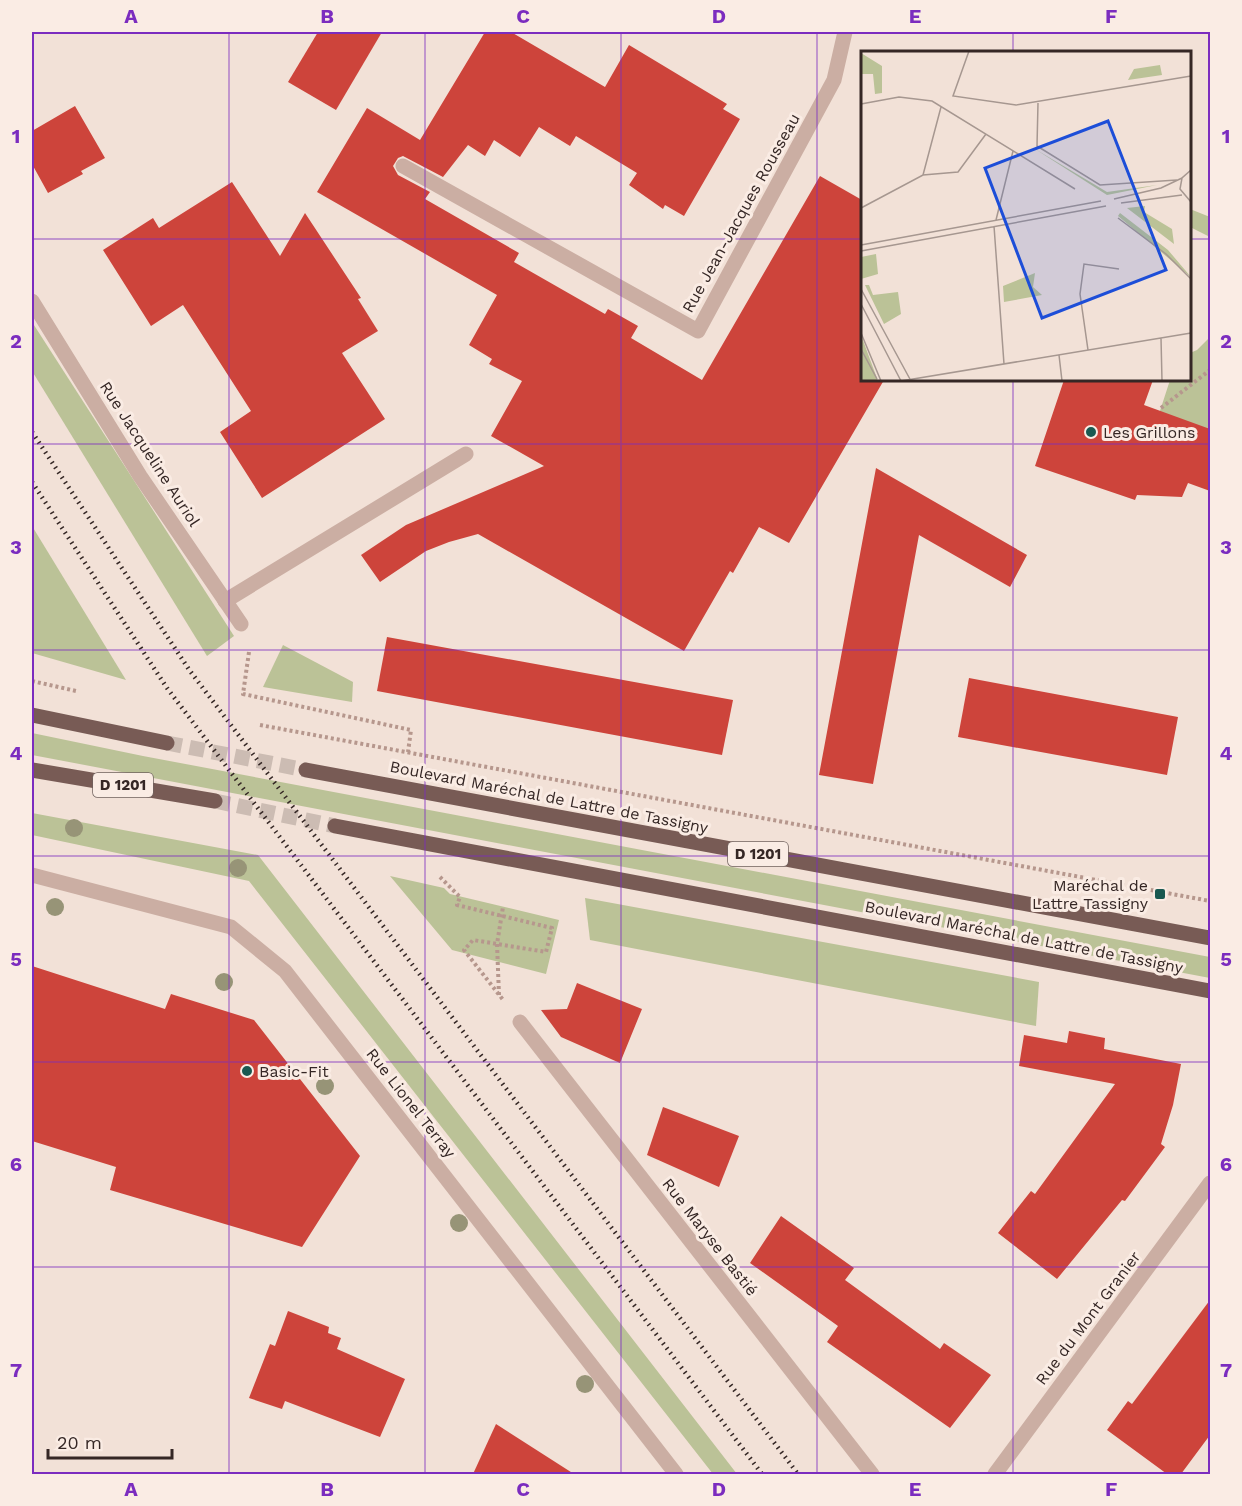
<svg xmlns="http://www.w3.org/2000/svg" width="1242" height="1506" font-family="'Work Sans',sans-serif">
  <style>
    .green { fill: #bbc297 }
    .building { fill: #cd443b }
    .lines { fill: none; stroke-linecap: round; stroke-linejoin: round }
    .major-tunnel { stroke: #ccbcb3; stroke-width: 15; stroke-dasharray: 15 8; stroke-linecap: butt }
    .path { stroke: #b6978d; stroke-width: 4; stroke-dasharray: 3 3; stroke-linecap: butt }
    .minor { stroke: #cbaea3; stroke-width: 15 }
    .major { stroke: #785b55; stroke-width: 15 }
    .rail { stroke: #352725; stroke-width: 4.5; stroke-dasharray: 1.5 4.5; stroke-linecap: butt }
    .tree { fill: #979477 }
    .grid { fill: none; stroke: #7b2cbf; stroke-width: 1.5; stroke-opacity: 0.55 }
    .poi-dot { fill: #195951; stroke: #faece4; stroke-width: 2 }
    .labels { text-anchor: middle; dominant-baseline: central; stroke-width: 6; stroke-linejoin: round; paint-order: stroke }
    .shield { fill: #faece4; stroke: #70625e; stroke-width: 1.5 }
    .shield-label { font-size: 15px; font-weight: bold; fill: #352725 }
    .street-label { font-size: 16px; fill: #352725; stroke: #faece4 }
    .poi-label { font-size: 16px; fill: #352725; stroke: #faece4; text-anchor: start }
    .inset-road { fill: none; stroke: #a69790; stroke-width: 1.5 }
    .view { fill: #1d4ed8; fill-opacity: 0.15; stroke: #1d4ed8; stroke-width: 3 }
    .inset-edge { fill: none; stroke: #352725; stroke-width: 3 }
    .neatline { fill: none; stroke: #7b2cbf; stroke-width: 2 }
    .grid-label { font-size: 20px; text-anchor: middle; font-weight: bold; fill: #7b2cbf }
  </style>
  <rect width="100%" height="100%" fill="#f2e1d7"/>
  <!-- green -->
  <g class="green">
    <path d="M1190,209l20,8v20l-20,-10z"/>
    <path d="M32,322l202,314 -27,20 -175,-285z"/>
    <path d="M1210,337v93l-51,-16 11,-34h20v-27l7,-3z"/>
    <path d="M32,526l94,154 -94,-27z"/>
    <path d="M283,645l70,37 -1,20 -89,-15z"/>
    <path d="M32,733l111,23 1067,201v21l-1178,-223z"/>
    <path d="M32,813l226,42 479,619h-24l-464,-593 -217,-46z"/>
    <path d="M390,876l54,12 6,6 109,26 -13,54 -94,-24z"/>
    <path d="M585,898l454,84 -3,44 -446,-86z"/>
  </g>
  <!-- building -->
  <g class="building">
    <path d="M318,32h64l-46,78 -48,-28z"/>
    <path d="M485,32h26l94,55 24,-42 98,59 -4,5 17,10 -56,97 -19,-11 -2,4 -34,-24 8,-12 -61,-37 -6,10 -31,-19 -19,30 -26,-17 -9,16 -17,-11 -25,32 -40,-21 -5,2 -5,8 5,9 32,17 -5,7 94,54 -5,9 91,52 3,-5 30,17 -7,12 71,42 118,-204 42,24v180h22l-95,163 -30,-16 -26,46 -3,-2 -46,80 -206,-117 -29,8 -23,9 -46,31 -19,-27 45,-30 138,-59 -53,-30 31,-55 -33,-17 3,-5 -23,-14 28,-50 -180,-103 50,-84 53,32z"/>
    <path d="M75,106l30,52 -24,13 2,3 -35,19 -16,-29v-33z"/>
    <path d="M232,182l48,74 25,-43 56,85 -3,1 20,32 -36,22 43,66 -123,79 -42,-66 31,-21 -68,-106 -32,21 -48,-76 50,-32 6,10z"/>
    <path d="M1064,380h89l-9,25 66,24v62l-22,-8 -6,14 -45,-2 -2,5 -100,-34z"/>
    <path d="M876,468l151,87 -17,32 -91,-52 -46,249 -54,-9z"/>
    <path d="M387,637l346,63 -11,55 -345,-64z"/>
    <path d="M969,678l209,39 -11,58 -209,-38z"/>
    <path d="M32,966l133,43 6,-15 83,26 106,136 -58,91 -192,-57 6,-23 -84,-26z"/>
    <path d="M577,983l65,26 -22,54 -59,-26 -20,-27 26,-1z"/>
    <path d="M1069,1031l36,7 -1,11 77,15 -8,41 -12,39 4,3 -40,54 -3,-1 -65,79 -59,-46 33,-42 4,3 80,-110 -96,-18 5,-31 43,8z"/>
    <path d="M663,1107l76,29 -20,51 -72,-32z"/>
    <path d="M781,1216l73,52 -9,12 95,69 4,-6 47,32 -41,53 -123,-86 11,-16 -88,-63z"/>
    <path d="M1210,1300v135l-29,39h-14l-60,-44 21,-29 4,3z"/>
    <path d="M288,1311l41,16 -1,6 13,5 -4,11 68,30 -25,58 -95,-36 -3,8 -33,-11 21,-54 5,2z"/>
    <path d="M496,1424l78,50h-101z"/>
  </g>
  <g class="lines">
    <!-- major-tunnel -->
    <g class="major-tunnel">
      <path d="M167,743l139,27"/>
      <path d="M215,801l120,25"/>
    </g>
    <!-- path -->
    <g class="path">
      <path d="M1161,408l49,-38"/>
      <path d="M249,652l-6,42 168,36 -3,22"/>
      <path d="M32,681l44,10"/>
      <path d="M260,725l950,176"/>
      <path d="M440,877l20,20 -3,8 95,23 -6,24 -73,-12 -9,10 40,51"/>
      <path d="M499,995l-2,-51 6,-37"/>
    </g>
    <!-- minor -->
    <g class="minor">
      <path d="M403,166l295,165 136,-251 11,-48"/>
      <path d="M32,301l108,175 101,148"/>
      <path d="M225,601l241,-147"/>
      <path d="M32,875l199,52 54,44 391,503"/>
      <path d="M520,1022l352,452"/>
      <path d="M995,1474l215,-291"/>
    </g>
    <!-- major -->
    <g class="major">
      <path d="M32,715l135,28"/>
      <path d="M32,770l183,31"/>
      <path d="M306,770l904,168"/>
      <path d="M335,826l875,165"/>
    </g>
    <!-- rail -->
    <g class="rail">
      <path d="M32,432l158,239 608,803"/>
      <path d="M32,482l135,206 595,786"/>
    </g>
  </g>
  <!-- trees -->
  <g class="tree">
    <circle cx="74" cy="828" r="9"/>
    <circle cx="238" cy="868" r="9"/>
    <circle cx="55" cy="907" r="9"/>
    <circle cx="224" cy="982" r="9"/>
    <circle cx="325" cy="1086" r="9"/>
    <circle cx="459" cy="1223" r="9"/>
    <circle cx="585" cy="1384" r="9"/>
  </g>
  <!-- grid -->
  <path class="grid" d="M229,32v1442M425,32v1442M621,32v1442M817,32v1442M1013,32v20M32,239h830M1190,239h20M1013,380v1094M32,444h1178M32,650h1178M32,856h1178M32,1062h1178M32,1267h1178"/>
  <!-- markers -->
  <g class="poi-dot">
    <circle cx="1091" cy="432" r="6"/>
    <rect x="1154" y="888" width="12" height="12" rx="3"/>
    <circle cx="247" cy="1071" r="6"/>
  </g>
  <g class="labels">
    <!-- shield labels -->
    <g class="shield">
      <rect x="93" y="773" width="60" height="24" rx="4.5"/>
      <rect x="728" y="842" width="60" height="24" rx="4.5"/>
    </g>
    <g class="shield-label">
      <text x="123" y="785">D 1201</text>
      <text x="758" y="854">D 1201</text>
    </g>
    <!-- street labels -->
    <g class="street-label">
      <text transform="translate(741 213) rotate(-61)">Rue Jean-Jacques Rousseau</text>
      <text transform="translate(150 454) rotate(57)">Rue Jacqueline Auriol</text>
      <text transform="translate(549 797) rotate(11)">Boulevard Maréchal de Lattre de Tassigny</text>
      <text transform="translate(1024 937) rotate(11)">Boulevard Maréchal de Lattre de Tassigny</text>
      <text transform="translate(411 1103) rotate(52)">Rue Lionel Terray</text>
      <text transform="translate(710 1237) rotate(52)">Rue Maryse Bastié</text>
      <text transform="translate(1088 1318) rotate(-53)">Rue du Mont Granier</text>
    </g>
    <!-- poi labels -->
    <g class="poi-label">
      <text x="1103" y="432">Les Grillons</text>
      <text x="1148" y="885" text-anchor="end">Maréchal de<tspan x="1148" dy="18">Lattre Tassigny</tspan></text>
      <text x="259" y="1071">Basic-Fit</text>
    </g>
  </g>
  <!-- overview -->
  <g transform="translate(861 51)">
    <rect width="330" height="330" fill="#f2e1d7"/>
    <path d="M0,2l21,13v27l-7,1 -2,-20h-12zM299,14l2,10 -34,5 6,-11zM174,98l72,43 50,-7 -50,10zM284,155l-1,6 28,17 2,15 -47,-36zM259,162l48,37 23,27 -73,-61zM15,203l2,20 -17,5v-22zM174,222l-2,14 9,8 -38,7 -1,-16zM4,234h4l4,10 25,-3 3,22 -17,10zM0,284l17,46h-17z" fill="#bbc297"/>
    <path class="inset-road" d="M108,0l-16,45 63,9 175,-29M177,52l-1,43 63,39 77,-5M0,53l38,-7 33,4 143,88M330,119l-9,8 -2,11 11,13M62,124l18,-68M253,148l47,-11 21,-10M260,152l61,-8M0,157l62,-33 35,-3 28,-38M257,167l48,36 25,25M135,169l17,-69M133,175l10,138M0,194l240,-44M0,200l245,-45M0,238l50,92M0,253l40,77M0,282l20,48M300,287l1,43M0,298l16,30M227,299l-8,-56 4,-30 35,5M198,304l3,26M40,330l290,-48"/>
    <path class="view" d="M247,70l58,149 -124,48 -57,-150z"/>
    <rect width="330" height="330" class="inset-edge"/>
  </g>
  <!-- border -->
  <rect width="1242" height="1506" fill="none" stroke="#faece4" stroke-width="66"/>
  <!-- scale -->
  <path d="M48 1449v9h124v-9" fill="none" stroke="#352725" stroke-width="3"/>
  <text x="57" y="1449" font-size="18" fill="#352725" stroke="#faece4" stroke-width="4.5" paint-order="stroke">20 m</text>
  <rect x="33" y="33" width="1176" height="1440" class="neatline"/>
  <g class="grid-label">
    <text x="131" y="23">A</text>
    <text x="327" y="23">B</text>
    <text x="523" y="23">C</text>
    <text x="719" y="23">D</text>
    <text x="915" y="23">E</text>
    <text x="1111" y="23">F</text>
    <text x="16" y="143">1</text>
    <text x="1226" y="143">1</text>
    <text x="16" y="348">2</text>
    <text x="1226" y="348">2</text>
    <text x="16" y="554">3</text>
    <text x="1226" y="554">3</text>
    <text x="16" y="760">4</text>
    <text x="1226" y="760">4</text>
    <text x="16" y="966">5</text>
    <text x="1226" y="966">5</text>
    <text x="16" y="1171">6</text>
    <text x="1226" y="1171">6</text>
    <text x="16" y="1377">7</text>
    <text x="1226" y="1377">7</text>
    <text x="131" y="1496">A</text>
    <text x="327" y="1496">B</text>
    <text x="523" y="1496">C</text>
    <text x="719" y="1496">D</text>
    <text x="915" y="1496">E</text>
    <text x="1111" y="1496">F</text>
  </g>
</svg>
